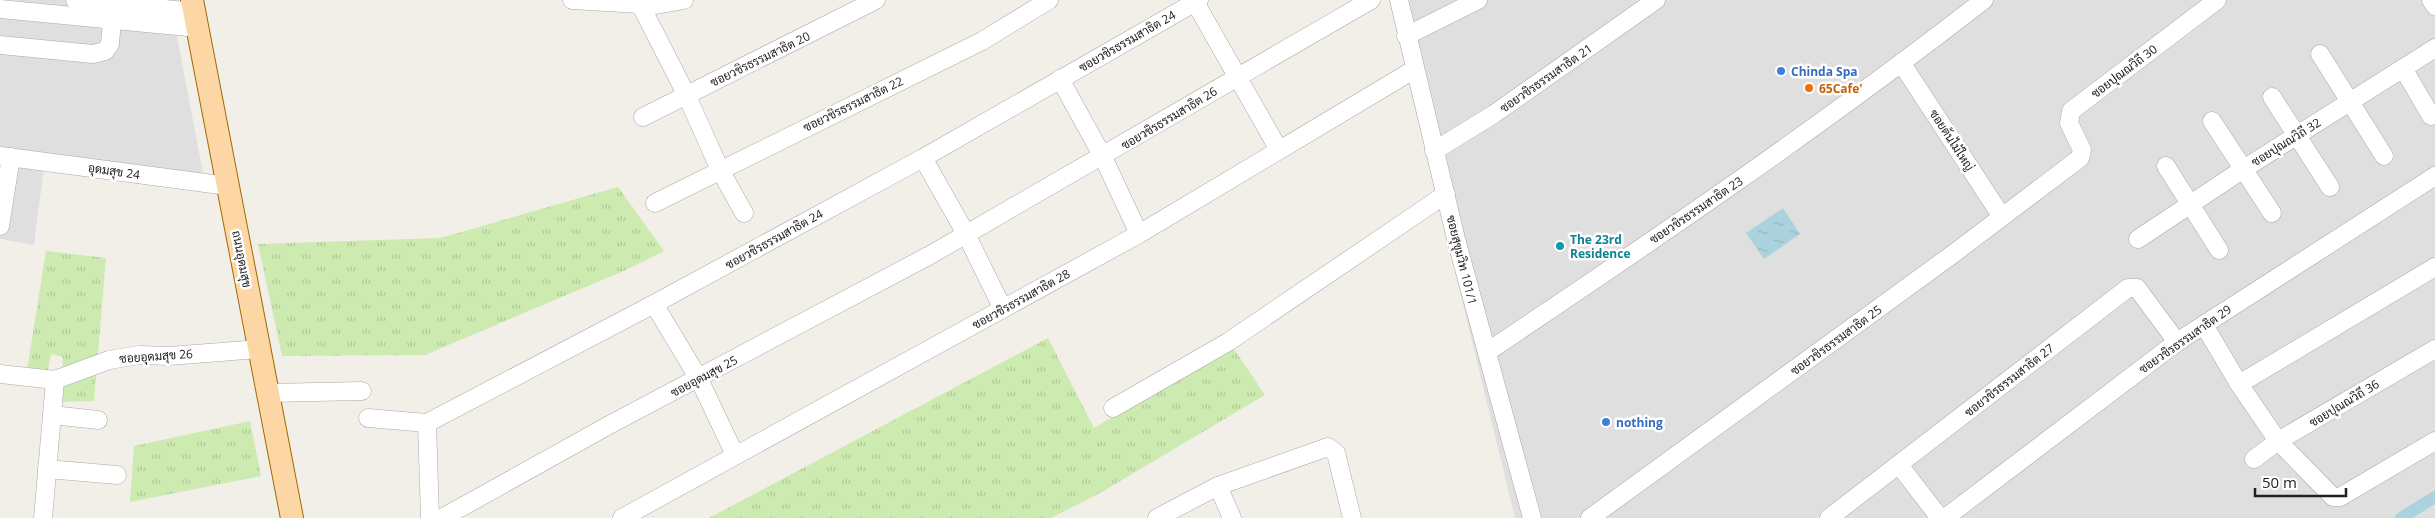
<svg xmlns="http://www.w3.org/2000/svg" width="2435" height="518" font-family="'Open Sans',Sarabun,sans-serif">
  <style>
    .residential { fill: #e0dfdf }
    .grass { fill: url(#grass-tufts) }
    .water { fill: url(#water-ripples) }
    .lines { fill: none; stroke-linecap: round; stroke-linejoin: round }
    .canal { stroke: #aad3df; stroke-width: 12 }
    .minor-casing { stroke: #a9a9a9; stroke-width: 19 }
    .major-casing { stroke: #a06b00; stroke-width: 24 }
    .minor { stroke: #fff; stroke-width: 18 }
    .major { stroke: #fcd6a4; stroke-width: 22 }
    .shop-dot { fill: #3f7fe0; stroke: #fff; stroke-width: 2 }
    .food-dot { fill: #e8710a; stroke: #fff; stroke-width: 2 }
    .culture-dot { fill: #0f9aa8; stroke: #fff; stroke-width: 2 }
    .labels { text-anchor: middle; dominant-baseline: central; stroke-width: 5; stroke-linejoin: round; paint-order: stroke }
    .street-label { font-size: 12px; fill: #222; stroke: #fff }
    .shop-label { font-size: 12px; font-weight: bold; fill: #366cbe; stroke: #fff; text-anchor: start }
    .food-label { font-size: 12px; font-weight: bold; fill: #c56008; stroke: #fff; text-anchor: start }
    .culture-label { font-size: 12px; font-weight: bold; fill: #0d838f; stroke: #fff; text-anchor: start }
  </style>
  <defs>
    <pattern id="grass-tufts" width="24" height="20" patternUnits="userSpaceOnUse" patternTransform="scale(1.25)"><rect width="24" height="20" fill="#cdebb0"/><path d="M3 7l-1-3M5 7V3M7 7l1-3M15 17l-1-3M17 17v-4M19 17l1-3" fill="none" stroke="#b0c997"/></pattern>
    <pattern id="water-ripples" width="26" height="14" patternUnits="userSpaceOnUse" patternTransform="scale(1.25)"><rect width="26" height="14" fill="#aad3df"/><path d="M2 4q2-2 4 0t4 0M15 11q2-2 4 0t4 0" fill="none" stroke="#92b5bf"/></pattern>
  </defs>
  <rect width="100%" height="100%" fill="#f2efe9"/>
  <!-- residential -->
  <g class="residential">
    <path d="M0,0h170l36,189 -162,-22 -10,78 -34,-6z"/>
    <path d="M1389,0h1046v518h-920z"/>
  </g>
  <!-- grass -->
  <g class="grass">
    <path d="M618,187l46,64 -36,18 -203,86 -143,1 -24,-112 182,-6z"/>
    <path d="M46,251l60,7 -12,143 -34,1 3,-45 -12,-3 -3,16h-21z"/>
    <path d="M1048,338l46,90 138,-82 33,49 -165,98 -49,25h-342z"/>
    <path d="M250,421l11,55 -131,26 4,-56z"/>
  </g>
  <!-- water -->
  <path class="water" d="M1783,208l17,26 -36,25 -18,-26z"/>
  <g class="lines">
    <!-- canal -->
    <path class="canal" d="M2401,518l34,-21"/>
    <!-- minor casing -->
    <g class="minor-casing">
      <g id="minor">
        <path d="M75,0l120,12"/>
        <path d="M572,0l84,5 28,-5"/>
        <path d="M1399,0l57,239 76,279"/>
        <path d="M2431,0l4,6"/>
        <path d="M1195,2l84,148"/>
        <path d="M640,4l47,92 33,74 24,43"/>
        <path d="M0,9l198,19"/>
        <path d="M1406,36l72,-36"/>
        <path d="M0,45l93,9 12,-3 5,-7 2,-24"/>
        <path d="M2320,54l64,102"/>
        <path d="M1902,64l100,153"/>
        <path d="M2403,68l28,48"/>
        <path d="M1060,79l43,78 36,77"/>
        <path d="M2272,97l58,90"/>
        <path d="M643,117l233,-117"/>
        <path d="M2212,121l60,92"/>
        <path d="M1434,151l60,-37 162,-114"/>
        <path d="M0,156l228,30"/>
        <path d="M923,158l43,76 37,75"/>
        <path d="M2166,166l53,84"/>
        <path d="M655,203l327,-162 67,-41"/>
        <path d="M0,226l11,-69"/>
        <path d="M2138,239l104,-69 193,-122"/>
        <path d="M2435,267l-196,117 39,57 55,56h7l95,-56"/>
        <path d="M654,304l45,75 36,76"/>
        <path d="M2204,325l35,59"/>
        <path d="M1487,352c169,-113 336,-227 497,-352"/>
        <path d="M0,374l55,6 54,-20 30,-5 30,1 91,-7"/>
        <path d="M269,393l93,-2"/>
        <path d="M1113,408l115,-66 218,-148"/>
        <path d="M52,415l46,5"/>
        <path d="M368,418l59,5"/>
        <path d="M2254,459l24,-18 157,-92"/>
        <path d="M1899,465l41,53"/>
        <path d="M47,469l70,6"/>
        <path d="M1218,486l14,32"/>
        <path d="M43,518l12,-138"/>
        <path d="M430,518l-3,-95 227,-119 269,-146 276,-158"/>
        <path d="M442,518l169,-94 321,-170 439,-254"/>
        <path d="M622,518l517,-284 276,-165"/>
        <path d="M1157,518l61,-32 110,-39 8,6 16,65"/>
        <path d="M1590,518l363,-264 127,-96 2,-8 -13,-27 2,-12 146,-111"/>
        <path d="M1829,518l299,-230h9l40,54"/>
        <path d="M1945,518l232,-176 258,-166"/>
      </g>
    </g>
    <!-- major casing -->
    <g class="major-casing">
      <path id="major" d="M192,0l100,518"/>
    </g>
    <!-- minor -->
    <use href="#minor" class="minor"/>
    <!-- major -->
    <use href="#major" class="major"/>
  </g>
  <!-- markers -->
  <g class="shop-dot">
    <circle cx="1781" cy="71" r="5"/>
    <circle cx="1606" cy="422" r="5"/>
  </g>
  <circle class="food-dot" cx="1809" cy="88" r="5"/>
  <circle class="culture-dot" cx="1560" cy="246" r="5"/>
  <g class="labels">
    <!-- street labels -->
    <g class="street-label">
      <text transform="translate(1127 41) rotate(-30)">ซอยวชิรธรรมสาธิต 24</text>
      <text transform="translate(760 59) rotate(-26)">ซอยวชิรธรรมสาธิต 20</text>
      <text transform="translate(2124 71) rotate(-37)">ซอยปุณณวิถี 30</text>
      <text transform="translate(1546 78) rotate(-35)">ซอยวชิรธรรมสาธิต 21</text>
      <text transform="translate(853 104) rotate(-26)">ซอยวชิรธรรมสาธิต 22</text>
      <text transform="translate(1169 118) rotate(-31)">ซอยวชิรธรรมสาธิต 26</text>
      <text transform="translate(1952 140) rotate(57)">ซอยต้นไม้ใหญ่</text>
      <text transform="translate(2286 142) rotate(-32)">ซอยปุณณวิถี 32</text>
      <text transform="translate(114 171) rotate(8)">อุดมสุข 24</text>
      <text transform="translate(1696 210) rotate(-34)">ซอยวชิรธรรมสาธิต 23</text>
      <text transform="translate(774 239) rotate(-29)">ซอยวชิรธรรมสาธิต 24</text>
      <text transform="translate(242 259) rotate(79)">ถนนอุดมสุข</text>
      <text transform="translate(1462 260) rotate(76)">ซอยสุขุมวิท 101/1</text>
      <text transform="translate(1021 299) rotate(-29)">ซอยวชิรธรรมสาธิต 28</text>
      <text transform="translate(2185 339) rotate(-35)">ซอยวชิรธรรมสาธิต 29</text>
      <text transform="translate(1836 340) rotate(-36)">ซอยวชิรธรรมสาธิต 25</text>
      <text transform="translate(156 356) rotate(-4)">ซอยอุดมสุข 26</text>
      <text transform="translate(704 376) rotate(-28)">ซอยอุดมสุข 25</text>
      <text transform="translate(2009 380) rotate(-38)">ซอยวชิรธรรมสาธิต 27</text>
      <text transform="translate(2344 403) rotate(-31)">ซอยปุณณวิถี 36</text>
    </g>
    <!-- shop labels -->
    <g class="shop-label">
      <text x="1791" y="71">Chinda Spa</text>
      <text x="1616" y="422">nothing</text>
    </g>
    <!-- food labels -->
    <g class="food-label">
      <text x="1819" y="88">65Cafe'</text>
    </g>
    <!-- culture labels -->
    <g class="culture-label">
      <text x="1570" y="239">The 23rd<tspan x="1570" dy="14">Residence</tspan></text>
    </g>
  </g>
  <!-- scale -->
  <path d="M2255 488v8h91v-8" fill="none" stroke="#222222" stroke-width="2.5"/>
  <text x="2262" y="488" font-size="15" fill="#222222" stroke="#ffffff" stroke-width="4" paint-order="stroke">50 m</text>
</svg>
